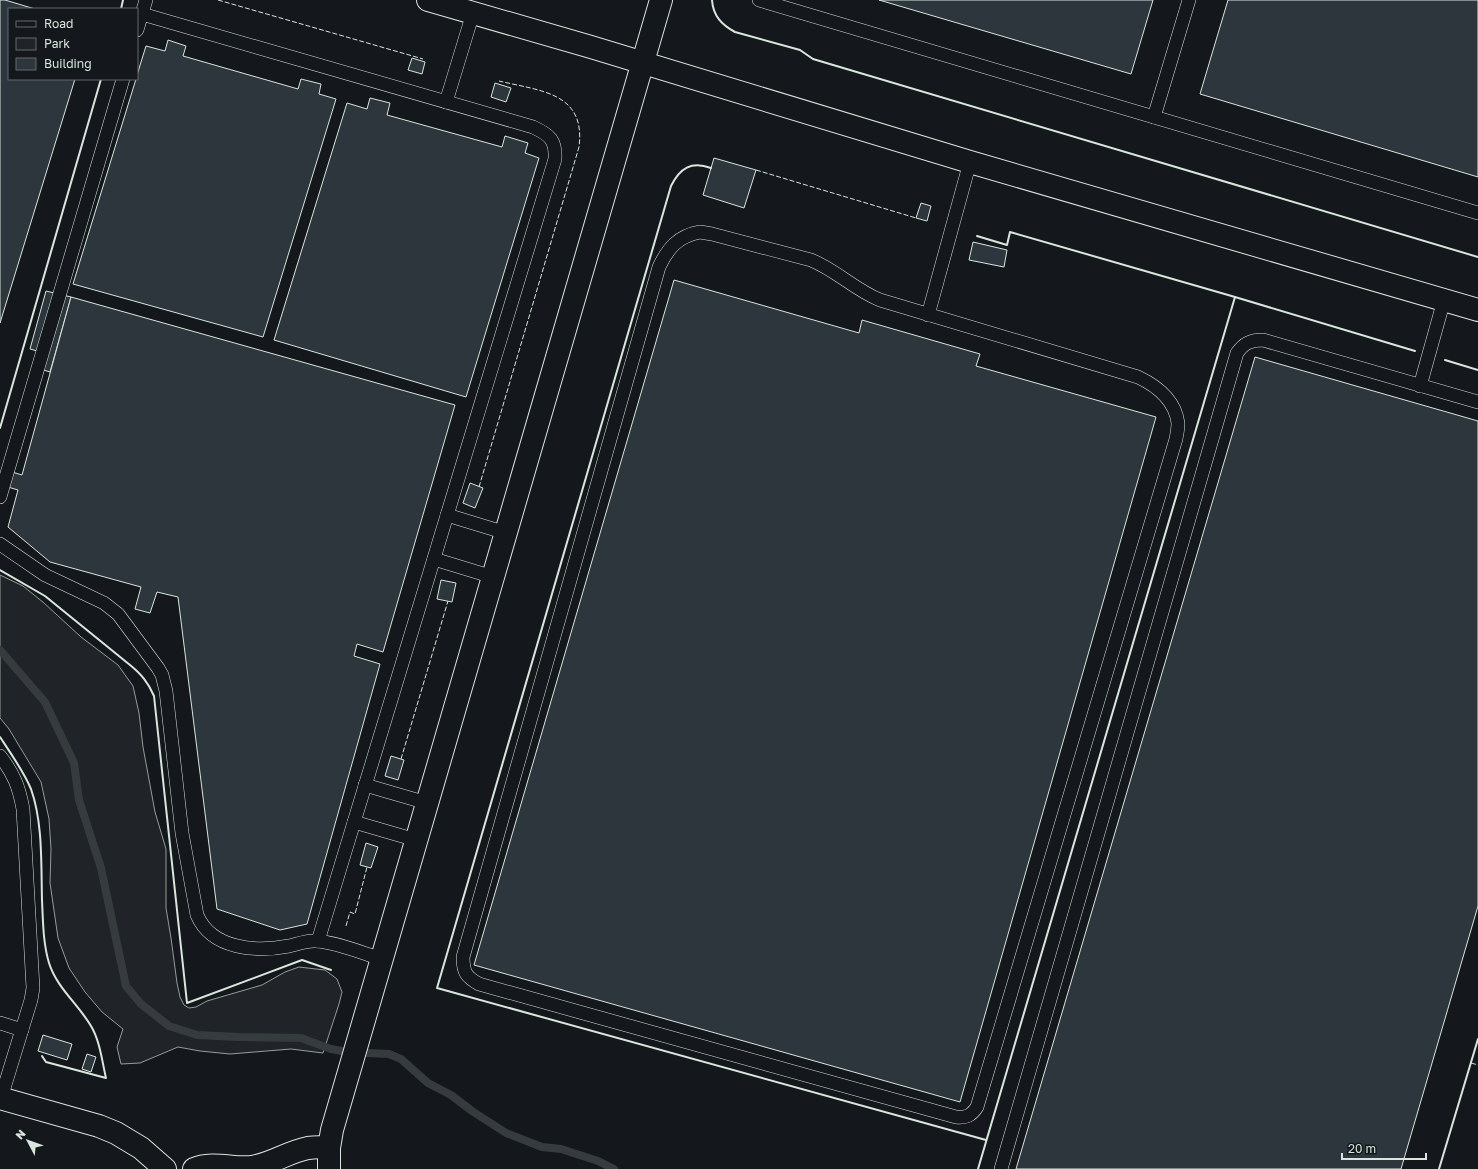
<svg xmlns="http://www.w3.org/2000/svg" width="1478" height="1169" font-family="'Golos Text',sans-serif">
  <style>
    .green { fill: #202428; stroke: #939e99 }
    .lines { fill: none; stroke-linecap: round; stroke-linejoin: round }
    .stream { stroke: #363b3e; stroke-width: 8 }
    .building { fill: #2c363c; stroke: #d8e6dc }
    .service-casing { stroke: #d8e6dc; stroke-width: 14 }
    .minor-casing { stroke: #d8e6dc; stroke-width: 24 }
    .service { stroke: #14181c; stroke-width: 13 }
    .minor { stroke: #14181c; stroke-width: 22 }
    .fence { stroke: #d8e6dc; stroke-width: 1; stroke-dasharray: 5 2; stroke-linecap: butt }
    .wall { stroke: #d8e6dc; stroke-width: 2 }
  </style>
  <rect width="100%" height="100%" fill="#14181c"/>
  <!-- green -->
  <path class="green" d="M0,575l23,11 21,17 37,34 37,28 15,21 6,27 4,34 12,65 11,37v59l5,30 6,45 3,14 4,8 5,3 7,-1 11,-6 55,-16 23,-13 14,-5 26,3 12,9 5,13 -3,12 -16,49 -32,-4 -61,5 -30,-3 -22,-4 -38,16 -19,1 -4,-17 6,-18 -21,-17 -17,-20 -16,-24 -11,-30 -8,-55 1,-34 -2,-30 -8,-37 -32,-53 -9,-11z"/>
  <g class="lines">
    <!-- stream -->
    <path class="stream" d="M0,650l45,52 29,61 5,37 22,68 25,118 15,18 28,22 28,9 41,2 63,1 30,11 16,3 42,2 12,5 27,24 23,12 21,16 34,22 36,14 19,2 37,12 16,8"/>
  </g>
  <!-- building -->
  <g class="building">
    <path d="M0,0h5l30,9h-26v70h66l-75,244z"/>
    <path d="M879,0h274l-22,74z"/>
    <path d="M1228,0h250v177l-278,-83z"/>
    <path d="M168,40l18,6 -3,10 115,33 3,-10 20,5 -2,10 17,5 -73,238 -190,-53 63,-205h1v-4l9,-29 19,5z"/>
    <path d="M412,58l13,4 -3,12 -14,-4z"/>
    <path d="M495,83l16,5 -5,14 -15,-5z"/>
    <path d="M370,98l20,5 -3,12 115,32 3,-11 23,7 -3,10 14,5 -73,239 -192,-57 73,-237 20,6z"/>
    <path d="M714,158l42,12 -12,38 -41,-13z"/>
    <path d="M921,203l10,3 -4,15 -11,-3z"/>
    <path d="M973,242l34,8 -3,17 -35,-7z"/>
    <path d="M674,280l185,53 3,-13 118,34 -4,12 180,51 -196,685 -486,-137z"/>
    <path d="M46,291l25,6 -21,75 -13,-4 4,-16 -11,-3z"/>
    <path d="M71,297l384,108 -72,247 -26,-8 -3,12 26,8 -73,260 -27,6 -63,-21 -39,-312 -21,-5 -7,21 -15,-4 6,-22 -91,-25 -42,-35 10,-37 -10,-3 4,-15 10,3z"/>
    <path d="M1255,357l223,64v485l-77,263h-385z"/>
    <path d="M470,483l13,5 -8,20 -12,-5z"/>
    <path d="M441,580l15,3 -4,19 -15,-3z"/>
    <path d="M391,756l13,4 -6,20 -13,-4z"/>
    <path d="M366,843l12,4 -7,21 -11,-3z"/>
    <path d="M43,1035l29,9 -5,16 -29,-9z"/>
    <path d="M87,1054l9,3 -5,15 -9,-3z"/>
  </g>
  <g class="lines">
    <!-- service casing -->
    <g class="service-casing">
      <g id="service">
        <path d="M759,0l719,213"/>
        <path d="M142,14l391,113c17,8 23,13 22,32l-237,782"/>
        <path d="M137,30l9,-30"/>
        <path d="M446,102l27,-89"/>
        <path d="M1154,117l35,-117"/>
        <path d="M700,232l12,2 99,26c25,10 44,30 69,40l258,77c19,9 37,23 40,46 0,5 -1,11 -2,16l-199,668c-6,9 -11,11 -21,10l-477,-133c-13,-7 -16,-12 -16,-27l196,-690c9,-19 19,-31 41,-35z"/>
        <path d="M928,315l42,-153"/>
        <path d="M1420,386l24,-86"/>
        <path d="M0,497l123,-418"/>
        <path d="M447,515l59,18"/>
        <path d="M0,544l45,31 59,28 14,11 40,54 4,7 4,16 16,142 15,82c15,35 60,37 92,31 9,-2 18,-6 27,-5 20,1 46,12 66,18"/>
        <path d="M434,559l59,18"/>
        <path d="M0,756c14,18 19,31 23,53l10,179 -2,12 -30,98"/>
        <path d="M365,785l62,18"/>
        <path d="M354,822l62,18"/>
        <path d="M0,1023l22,7"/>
        <path d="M1001,1169l236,-816c7,-10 14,-13 26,-13l215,62"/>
      </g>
    </g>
    <!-- minor casing -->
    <g class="minor-casing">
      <g id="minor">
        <path d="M428,0l163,47 379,115 508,148"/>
        <path d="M0,1098l99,28 17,7 25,15 24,21"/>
        <path d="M194,1169c18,-8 39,0 58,-2 19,-3 36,-15 56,-19 7,-1 14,-1 21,0"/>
        <path d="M329,1169v-21l3,-18 329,-1130"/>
      </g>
    </g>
    <!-- service -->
    <use href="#service" class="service"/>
    <!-- minor -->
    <use href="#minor" class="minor"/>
    <!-- fence -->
    <g class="fence">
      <path d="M218,0l205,59"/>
      <path d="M756,170l160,48"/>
      <path d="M479,487l100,-340c7,-55 -39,-56 -80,-66"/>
      <path d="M401,759l47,-158"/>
      <path d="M346,926l4,-14 5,2 12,-47"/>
      <path d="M1471,1063l7,2"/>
    </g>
    <!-- wall -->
    <g class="wall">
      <path d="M712,0c1,16 10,25 23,32l65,18 13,9 665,198"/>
      <path d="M121,9l2,-9"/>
      <path d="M711,168c-20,-7 -31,0 -40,18l-234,802 549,152"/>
      <path d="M977,236l30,9 3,-13 225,65"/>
      <path d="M1445,360l33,10"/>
      <path d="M0,428l101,-349"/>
      <path d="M0,570l45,26 85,69c11,9 18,17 24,31l33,307 115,-43 29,10"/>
      <path d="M0,737c10,15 24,35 31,52 12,34 10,75 11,111 1,21 1,43 7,63 8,25 29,41 42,63 9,15 11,35 15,52l-60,-16 -4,-6"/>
      <path d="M978,1169l257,-872 180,54"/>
      <path d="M1439,1169l39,-130"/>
    </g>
  </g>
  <!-- legend -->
  <rect x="8" y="8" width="130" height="72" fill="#14181c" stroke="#626a69"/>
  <rect x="16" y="21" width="20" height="6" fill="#14181c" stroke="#626a69"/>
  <text x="44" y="28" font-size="12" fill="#d8e6dc">Road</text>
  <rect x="16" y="38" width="20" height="12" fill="#202428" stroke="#626a69"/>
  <text x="44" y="48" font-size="12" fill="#d8e6dc">Park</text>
  <rect x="16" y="58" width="20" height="12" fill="#2c363c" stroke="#626a69"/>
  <text x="44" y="68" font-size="12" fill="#d8e6dc">Building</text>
  <!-- north arrow -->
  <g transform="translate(28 1141) rotate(311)" stroke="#14181c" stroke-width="3" paint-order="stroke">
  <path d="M0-3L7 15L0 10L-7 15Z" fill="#d8e6dc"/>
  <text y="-6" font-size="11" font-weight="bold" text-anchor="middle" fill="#d8e6dc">N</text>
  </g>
  <!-- scale -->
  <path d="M1342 1153v6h84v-6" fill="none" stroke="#d8e6dc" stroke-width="2"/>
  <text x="1348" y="1153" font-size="12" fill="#d8e6dc" stroke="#14181c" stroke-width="3" paint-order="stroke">20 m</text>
</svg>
